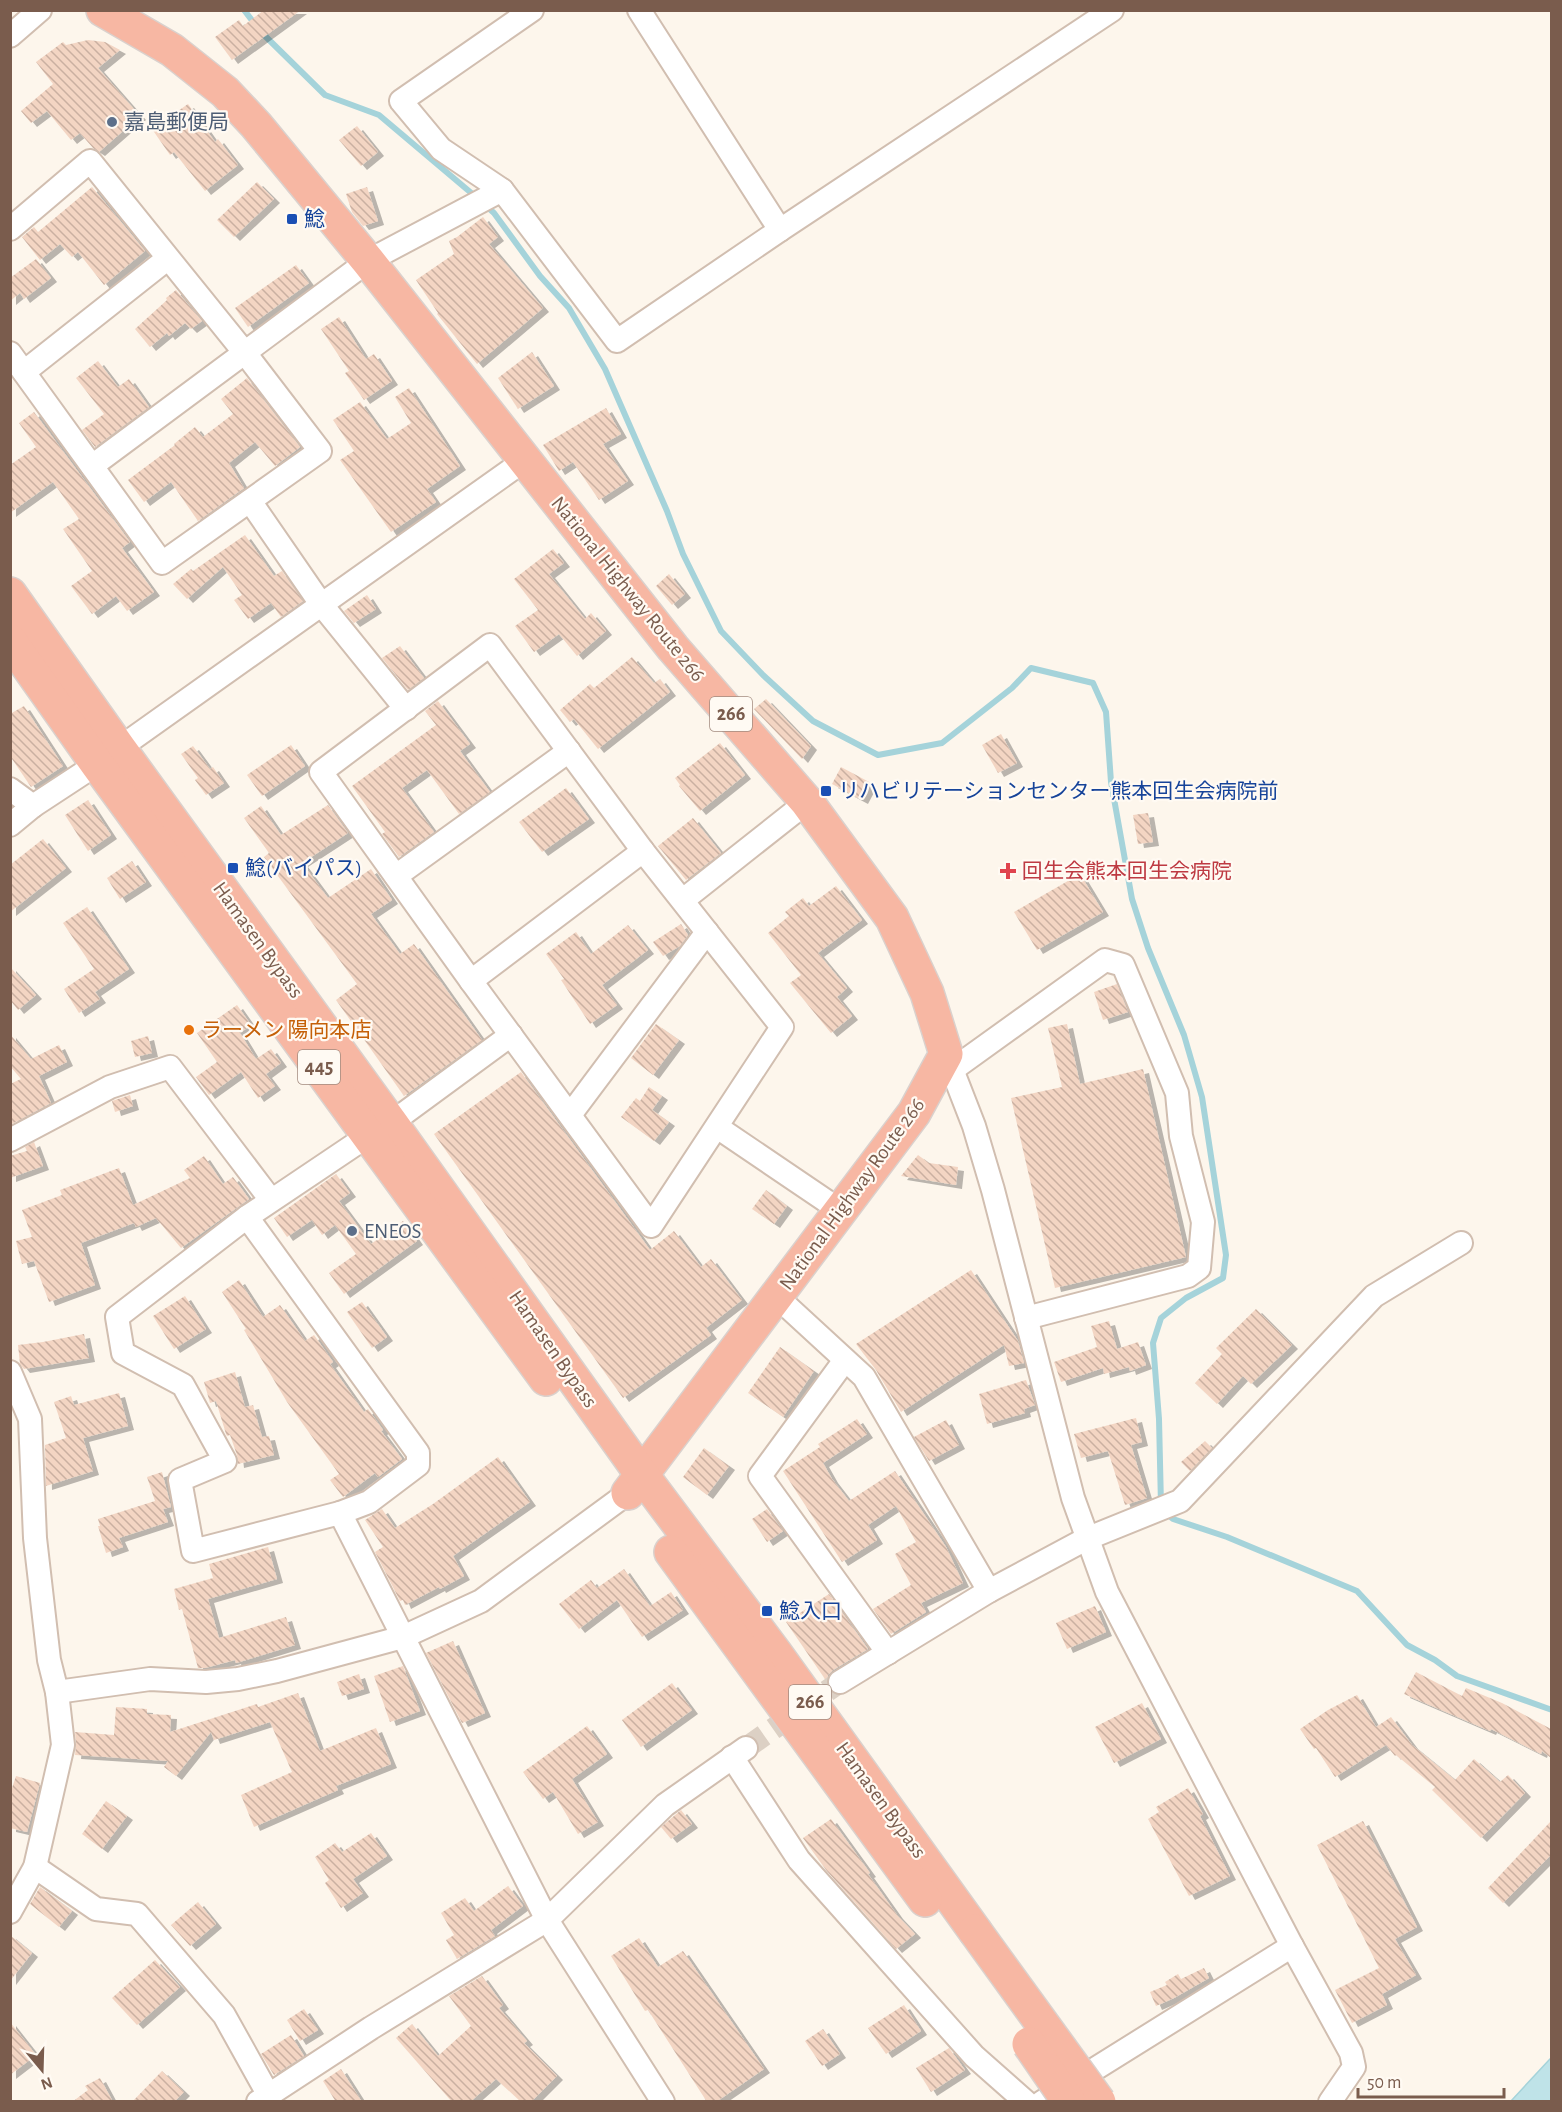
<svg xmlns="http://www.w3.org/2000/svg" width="1562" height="2112" font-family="'Alegreya Sans','Noto Sans JP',sans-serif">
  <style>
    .water { fill: #bfe3e8; stroke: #a5d3da; stroke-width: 1.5 }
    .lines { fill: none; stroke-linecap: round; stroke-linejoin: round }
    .stream { stroke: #a5d3da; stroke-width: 6 }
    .building { fill: url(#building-back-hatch); filter: url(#shadow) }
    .minor-tunnel { stroke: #dcd0c4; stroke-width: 22; stroke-dasharray: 22 11; stroke-linecap: butt }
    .minor-casing { stroke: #d1beb0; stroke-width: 26 }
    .highway-casing { stroke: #dad1cd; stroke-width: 36 }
    .minor { stroke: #fff; stroke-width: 22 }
    .highway { stroke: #f7b7a3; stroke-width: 33 }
    .highway-bridge-casing { stroke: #dad1cd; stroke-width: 36; stroke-linecap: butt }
    .highway-bridge { stroke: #f7b7a3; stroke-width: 33 }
    .service-dot { fill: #5c6f8a; stroke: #fffaf3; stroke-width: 2 }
    .transit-dot { fill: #1a4fb4; stroke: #fffaf3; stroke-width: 2 }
    .health-dot { fill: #e0444e; stroke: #fffaf3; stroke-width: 2 }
    .food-dot { fill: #e8710a; stroke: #fffaf3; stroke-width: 2 }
    .labels { text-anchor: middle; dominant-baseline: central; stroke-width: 4.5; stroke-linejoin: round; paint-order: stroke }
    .shield { fill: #fffaf3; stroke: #a28b7f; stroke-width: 1.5 }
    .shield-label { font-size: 20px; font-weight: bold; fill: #7a5c4d }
    .service-label { font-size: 21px; fill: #4e5e75; stroke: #fffaf3; text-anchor: start }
    .transit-label { font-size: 21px; fill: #164399; stroke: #fffaf3; text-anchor: start }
    .street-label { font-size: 21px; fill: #7a5c4d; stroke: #fffaf3 }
    .health-label { font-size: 21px; fill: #be3a42; stroke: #fffaf3; text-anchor: start }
    .food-label { font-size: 21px; fill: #c56008; stroke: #fffaf3; text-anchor: start }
  </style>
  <defs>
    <pattern id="building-back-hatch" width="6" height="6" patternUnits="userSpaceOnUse" patternTransform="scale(1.5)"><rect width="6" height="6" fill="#f3d5c3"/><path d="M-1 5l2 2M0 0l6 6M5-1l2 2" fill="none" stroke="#cab0a1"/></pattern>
    <filter id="shadow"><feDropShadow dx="6" dy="4" stdDeviation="0" flood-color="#0004"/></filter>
  </defs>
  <rect width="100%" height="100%" fill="#fdf6ec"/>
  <!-- water -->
  <path class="water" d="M1551,2058v43h-40l38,-41z"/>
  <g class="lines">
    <!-- stream -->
    <g class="stream">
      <path d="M244,10l17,22 64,63 54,20 97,82"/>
      <path d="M484,204l10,9 46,63 29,32 36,61 62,142 16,43 38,77 42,44 50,46 65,34 64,-12 70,-55 19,-20 62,15 13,29 5,70 21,117 16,49 36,87 18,62 24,158 -3,23 -37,20 -25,20 -8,25 6,76 2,86"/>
      <path d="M1166,1513l7,6 54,18 130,54 50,54 28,15 22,16 95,34"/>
    </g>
  </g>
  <!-- building -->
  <g class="building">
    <path d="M264,10h37l-69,50 -17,-23 24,-17 4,6z"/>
    <path d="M88,40l17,2 15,8 -22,18 42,48 -41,36 -6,-4 -13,-15 -9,7 -24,-29 -16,12 -10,-12 32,-27 -17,-22 27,-20 3,3z"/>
    <path d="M188,104l27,38 3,-3 20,26 -33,26 -31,-39 -4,3 -18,-26z"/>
    <path d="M357,126l21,26 -17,14 -22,-26z"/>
    <path d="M257,182l17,17 -40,38 -17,-17z"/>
    <path d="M92,187l53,64 -41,34 -26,-33 -6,5 -12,-13 -20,16 -18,-23 12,-10 4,5z"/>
    <path d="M367,187l11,34 -15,5 -11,-14 -6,-18z"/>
    <path d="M483,217l15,20 -9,7 54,64 -66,56 -40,-50 1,-1 -22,-33 38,-26 -5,-13 8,-4z"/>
    <path d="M36,259l15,19 -27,21 -4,-6 -10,8v-23z"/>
    <path d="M296,265l13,18 -61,44 -13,-19z"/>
    <path d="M176,290l26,31 -11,8 -6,-6 -16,13 -2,-3 -17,14 -15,-18 32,-29 -1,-2z"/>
    <path d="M339,317l27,42 8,-5 18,27 -28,19 -19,-27 4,-2 -28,-42z"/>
    <path d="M532,352l22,34 -36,23 -20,-31z"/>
    <path d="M98,361l20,26 11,-8 20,28 -54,40 -13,-17 22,-16 -28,-36z"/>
    <path d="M247,378l53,69 -25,19 -20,-24 -26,21 15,25 -46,33 -27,-39 -27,20 -16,-22 47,-35 -1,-1 21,-17 8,10 30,-23 -12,-15z"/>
    <path d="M409,388l51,78 -33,23 9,13 -45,30 -51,-72 14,-9 -21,-31 27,-18 27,37 24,-16 -16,-26z"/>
    <path d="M606,408l15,26 -18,10 25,37 -29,19 -26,-38 -14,9 -16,-26z"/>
    <path d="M34,412l96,130 -8,6 32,44 -27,19 -11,-15 -24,18 -21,-28 21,-15 -29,-42 16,-10 -26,-37 -43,31v-48l26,-18 -17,-24z"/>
    <path d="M245,535l29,41 8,-5 21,30 -22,16 -10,-14 -23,16 -14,-19 8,-5 -19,-28 -36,32 -14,-15 18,-15 2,2z"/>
    <path d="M553,549l11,14 -15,11 36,45 6,-6 15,18 -29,25 -18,-22 -25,18 -19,-26 23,-16 -24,-31z"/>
    <path d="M669,574l16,20 -13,11 -16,-19z"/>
    <path d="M367,595l9,14 -22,14 -10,-12z"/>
    <path d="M400,646l24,32 -16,12 -26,-32z"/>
    <path d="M632,657l22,26 6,-4 10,13 -72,57 -24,-30 -4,3 -10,-12 30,-26 4,4z"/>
    <path d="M766,699l45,47 -9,13 -48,-50z"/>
    <path d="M438,701l32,43 -10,7 30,41 -31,22 -32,-44 -25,18 32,44 -35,25 -17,-23 3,-2 -33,-46 84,-61 -11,-14z"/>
    <path d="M24,706l39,60 -32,21 -21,-31v-42z"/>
    <path d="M1001,734l16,29 -19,10 -16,-28z"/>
    <path d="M720,743l25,32 -45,36 -21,-25 1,-1 -5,-7z"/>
    <path d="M291,745l14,21 -43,30 -15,-21z"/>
    <path d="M193,746l17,23 3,-2 11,16 -18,12 -11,-15 3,-2 -17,-24z"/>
    <path d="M841,767l30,16 -9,17 -30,-16z"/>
    <path d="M566,788l23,31 -47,33 -23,-30z"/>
    <path d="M88,800l23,35 -23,16 -23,-36z"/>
    <path d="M328,805l20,28 -46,30 26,35 43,-29 21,31 -21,14 29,40 14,-10 68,96 -78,56 -68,-96 21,-16 -93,-127 5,-4 -25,-35 17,-12 20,29z"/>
    <path d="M1148,813l5,29 -15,2 -5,-29z"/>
    <path d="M693,818l28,35 -35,27 -28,-34z"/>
    <path d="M43,839l23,29 -56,44v-47z"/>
    <path d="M132,861l14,21 -26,17 -13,-21z"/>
    <path d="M1080,874l23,38 -66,38 -23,-38z"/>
    <path d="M836,886l26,34 -44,33 29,35 -10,9 15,19 -21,17 -41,-50 11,-8 -33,-42 21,-17 -4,-4 18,-14 6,8z"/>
    <path d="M87,907l42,62 -34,23 5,7 -21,14 -15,-24 30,-20 -31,-46z"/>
    <path d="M681,924l7,11 -8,11 -17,10 -10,-14z"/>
    <path d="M628,925l20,25 -46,35 15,20 -27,19 -29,-44 3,-1 -18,-25 30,-22 15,22z"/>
    <path d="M10,967l26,28 -18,15 -8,-10z"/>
    <path d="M1117,984l11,28 -25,8 -9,-28z"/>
    <path d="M237,1005l14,20 -11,8 16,26 15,-10 10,14 -15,11 9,12 -17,12 -17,-26 -32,23 -13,-18 21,-15 -20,-29z"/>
    <path d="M656,1024l23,16 -26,35 -22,-17z"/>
    <path d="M1067,1024l13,60 63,-15 43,188 -131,31 -44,-190 51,-11 -14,-59z"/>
    <path d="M10,1034l21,25 28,-14 8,17 -28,14 12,27 -39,21 -2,-40 11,-5 -11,-13z"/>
    <path d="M148,1036l4,17 -17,4 -4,-16z"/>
    <path d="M521,1072l129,178 24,-19 27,36 10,-8 31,41 -36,28 5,7 -88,63 -189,-264z"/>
    <path d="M649,1087l13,9 -10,14 17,12 -15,19 -33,-24 15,-19 4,3z"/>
    <path d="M130,1095l3,11 -18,6 -3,-11z"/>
    <path d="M34,1142l9,24 -33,12v-22l17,-5 -2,-4z"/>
    <path d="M918,1155l11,8 29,4 -2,18 -55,-9z"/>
    <path d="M204,1156l19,28 10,-7 16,22 -68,49 -25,-30 -20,9 -2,-4 -53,20 14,42 -46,17 -15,-41 -12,3 -6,-23 16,-4 -10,-27 40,-15 -2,-5 59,-22 14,37 57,-27 -6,-8z"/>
    <path d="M336,1174l14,19 -11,8 32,43 32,-23 14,20 -73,53 -15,-21 27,-19 -21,-29 -13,10 -10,-15 -25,17 -13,-19z"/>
    <path d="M766,1190l21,16 -13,18 -22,-15z"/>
    <path d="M971,1270l47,71 6,22 -15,3 -5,-21 -103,67 -25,-42 -20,-26z"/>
    <path d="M239,1280l24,37 17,-12 25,36 9,-6 19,27 -3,2 34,48 4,-3 15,21 -2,1 21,28 -24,18 -3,-4 -32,24 -13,-17 9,-6 -52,-72 -43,-72 2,-1 -24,-37z"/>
    <path d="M185,1296l21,33 -32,20 -21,-33z"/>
    <path d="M362,1302l25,35 -15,11 -25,-36z"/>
    <path d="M1256,1309l36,36 -41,39 -8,-8 -26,28 -22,-21 27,-29 -6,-6z"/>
    <path d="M1109,1321l8,28 21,-7 8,23 -16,6 -1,-4 -25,7 -1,-6 -42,14 -7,-20 43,-15 -6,-21z"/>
    <path d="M84,1334l5,24 -65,11 -4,-5 -2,-19 25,-3z"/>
    <path d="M780,1347l34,24 -31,46 -35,-24z"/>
    <path d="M235,1372l10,35 8,-2 9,32 7,-1 5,19 -36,9 -1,-9 -7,-20 -3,1 -1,-2 -10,-33 -6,2 -6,-21z"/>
    <path d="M1026,1380l9,25 -11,4 1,4 -38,11 -8,-30z"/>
    <path d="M119,1393l9,33 -45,12 10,33 -47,15 -1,-41 21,-7 -12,-36 17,-6 3,9z"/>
    <path d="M1136,1418l6,24 -11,3 16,53 -22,7 -17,-54 -27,7 -7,-24z"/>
    <path d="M857,1419l10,15 -44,29 9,16 17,22 46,-30 51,76 17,36 -42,20 5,9 -35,22 -18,-25 38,-24 -16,-31 21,-12 -20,-36 -28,19 9,15 -35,22 -59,-91 37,-24 -2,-3z"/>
    <path d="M946,1420l13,25 -30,16 -15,-24z"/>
    <path d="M1205,1441l7,7 -22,23 -9,-9z"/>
    <path d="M704,1448l25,18 -22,29 -24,-18z"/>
    <path d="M498,1457l32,45 -77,54 11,20 -24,13 -1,-2 -34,18 -2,-5 -3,1 -25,-49 8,-5 -18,-27 17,-11 13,19 38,-24z"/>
    <path d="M162,1472l9,35 -8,2 5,13 -49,16 4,9 -17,6 -8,-27h2l-2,-7 57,-18 -8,-24z"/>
    <path d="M767,1509l16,22 -16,11 -15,-23z"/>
    <path d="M268,1547l9,32 -69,20 11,39 67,-21 9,28 -59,18 -1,-3 -30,8h-7l-16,-59 -3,1 -5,-21 39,-11 -4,-14z"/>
    <path d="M624,1569l26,37 21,-14 12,18 -41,27 -25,-37 -38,29 -20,-25 32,-24 6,8z"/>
    <path d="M829,1594l39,55 -35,21 -5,5 -1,7 -41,-60z"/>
    <path d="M1095,1606l11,26 -39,17 -11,-26z"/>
    <path d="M453,1641l32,72 -23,10 -36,-70z"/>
    <path d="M403,1666l17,45 -30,11 -16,-46z"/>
    <path d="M1416,1672l46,24 4,-8 36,15 49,26v29l-9,-7 -1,3 -50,-25 -1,2 -86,-37z"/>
    <path d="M359,1674l5,15 -22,7 -5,-14z"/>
    <path d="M672,1683l20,27 -51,37 -19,-27z"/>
    <path d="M298,1693l22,58 56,-23 15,36 -55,22 2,4 -84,37 -13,-32 51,-23 -22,-50 -56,18 -3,-8 -35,44 -12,-9 4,-6 -93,-6 1,-11 -1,-12 39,3 2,-28 31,2v5l24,1 -1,17 87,-28 1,3z"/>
    <path d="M1357,1695l19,32 15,-10 21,28 43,35 19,-21 26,23 8,-7 17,18 -44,45 -49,-48 3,-3 -39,-32 -1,1 -9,-11 -51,32 -19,-29 -2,1 -14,-20 28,-19z"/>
    <path d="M1142,1703l19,36 -47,24 -19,-36z"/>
    <path d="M587,1726l20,28 -35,25 26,43 -20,12 -25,-42 -10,7 -20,-27z"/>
    <path d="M16,1776l24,7 -13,49 -17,-4v-34z"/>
    <path d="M1188,1788l15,26 -3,2 30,60 -41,20 -41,-77 11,-7 -3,-5z"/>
    <path d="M106,1801l21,15 -25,33 -20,-15z"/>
    <path d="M681,1810l11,14 -21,15 -10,-12z"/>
    <path d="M831,1819l39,54 -2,1 29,41 18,19 -19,15 -70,-79 -23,-32z"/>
    <path d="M1363,1821l54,106 -22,12 21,36 -34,19 5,11 -35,18 -17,-33 44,-22 -62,-123z"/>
    <path d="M1551,1821v34l-48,48 -15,-15z"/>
    <path d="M371,1833l16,23 -34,23 10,14 -22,15 -16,-25 4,-3 -14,-23 20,-14 7,9z"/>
    <path d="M508,1886l15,20 -32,24 4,6 -38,23 -11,-19 8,-5 -13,-22 24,-15 9,13z"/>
    <path d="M40,1887l32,24 -13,16 -29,-23z"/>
    <path d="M198,1902l18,22 -26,22 -19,-21z"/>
    <path d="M10,1935l22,18 -22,28z"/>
    <path d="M639,1938l19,29 25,-16 81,118 -48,33h-9l-59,-92 -3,1 -34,-55z"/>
    <path d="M155,1960l25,27 -43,38 -25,-27z"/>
    <path d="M1204,1968l5,10 -35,20 -18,8 -6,-14 17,-7 -2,-3 13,-8 3,5z"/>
    <path d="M482,1976l21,29 -4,3 28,33 -3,2 33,33 -26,26h-10l-25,-23 -26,23h-18l-56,-64 16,-14 26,32 33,-30 -22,-30z"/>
    <path d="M904,2005l17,26 -35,23 -18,-26z"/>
    <path d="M304,2009l14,21 -18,11 -13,-21z"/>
    <path d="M10,2022l26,33 -26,20z"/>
    <path d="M823,2029l17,25 -18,12 -17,-25z"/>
    <path d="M291,2035l13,21 -30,19 -13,-21z"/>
    <path d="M949,2048l16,22 -34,22 -15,-24z"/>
    <path d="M341,2069l21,33h-26l-13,-21z"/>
    <path d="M162,2071l22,21 -10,10h-42z"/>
    <path d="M100,2078l13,24h-41l16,-12 -3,-4z"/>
  </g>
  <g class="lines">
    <!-- minor-tunnel -->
    <path class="minor-tunnel" d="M746,1748l94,-66"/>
    <!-- minor casing -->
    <g class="minor-casing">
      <g id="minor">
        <path d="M532,10l-131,91 40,48 61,41 115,151 163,-111 332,-220"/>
        <path d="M639,10l141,220"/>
        <path d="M10,36l30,-26"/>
        <path d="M10,229l80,-68 155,192 75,98 -158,112 -152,-210"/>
        <path d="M24,372l143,-113"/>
        <path d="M92,466l276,-205 134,-71"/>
        <path d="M250,501l71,103 85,105"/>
        <path d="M490,645l153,206 139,176 -131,199 -180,-245 -150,-209z"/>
        <path d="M10,789l23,17"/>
        <path d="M10,825l23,-19 64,-42 428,-304"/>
        <path d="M396,876l173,-125"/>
        <path d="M683,900l124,-98"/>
        <path d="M471,981l172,-130"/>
        <path d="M946,1054l28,72 19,64 80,308 34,94 185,354 59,107 3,14 -24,35"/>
        <path d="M952,1070l153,-110 18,5 54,128 4,43 22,86 -4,46 -11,8 -162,42"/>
        <path d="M570,1115l137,-183"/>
        <path d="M391,1123l120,-88"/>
        <path d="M717,1127l124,84"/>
        <path d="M369,1135l-122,82 -130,100 6,36 60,32 42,76 -45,19 13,71 147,-38 207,407 116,182"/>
        <path d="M10,1140l100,-53 60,-20 101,133"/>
        <path d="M247,1217l171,236v12l-49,37 -29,11"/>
        <path d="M777,1297l87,80 125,214"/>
        <path d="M845,1360l-85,116 128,177"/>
        <path d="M10,1372l20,47 5,119 14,122 8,32 6,53 -28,122 -25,45"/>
        <path d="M840,1682l149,-91 97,-52 94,-38 194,-205 87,-53"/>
        <path d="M57,1692l93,-13 56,3 32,-3 39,-8 126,-34 78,-36 147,-108"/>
        <path d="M732,1757l67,103 175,196 52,46"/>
        <path d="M35,1867l61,42 41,5 87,101 44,79"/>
        <path d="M258,2102l113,-74 176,-108 118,-115 81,-57"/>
        <path d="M1042,2102l250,-156"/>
      </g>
    </g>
    <!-- highway casing -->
    <g class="highway-casing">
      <g id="highway">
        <path d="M103,10l69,40 53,42 31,33 112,136 305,387 134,154 85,116 35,75 19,61 -32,59 -286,380"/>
        <path d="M10,594l109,154 272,375 251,352 134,179 199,277"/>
        <path d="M10,641l87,123 449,615"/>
        <path d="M671,1552l254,348"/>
      </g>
    </g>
    <!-- minor -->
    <use href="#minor" class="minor"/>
    <!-- highway -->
    <use href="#highway" class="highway"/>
    <!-- highway-bridge casing -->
    <g class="highway-bridge-casing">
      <g id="highway-bridge">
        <path d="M975,1931l124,171"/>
        <path d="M1029,2044l40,58"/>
      </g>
    </g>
    <!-- highway-bridge -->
    <use href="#highway-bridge" class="highway-bridge"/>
  </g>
  <!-- markers -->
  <g class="service-dot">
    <circle cx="112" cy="122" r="6"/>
    <circle cx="352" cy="1231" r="6"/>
  </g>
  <g class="transit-dot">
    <rect x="286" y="213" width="12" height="12" rx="3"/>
    <rect x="820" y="785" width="12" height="12" rx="3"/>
    <rect x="227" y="862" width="12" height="12" rx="3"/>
    <rect x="761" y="1605" width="12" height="12" rx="3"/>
  </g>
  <path class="health-dot" d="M1005 862h6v6h6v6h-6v6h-6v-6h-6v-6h6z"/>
  <circle class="food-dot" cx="189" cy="1030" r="6"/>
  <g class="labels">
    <!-- shield labels -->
    <g class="shield">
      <rect x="710" y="697" width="42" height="34" rx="4.5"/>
      <rect x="298" y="1050" width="42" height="34" rx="4.5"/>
      <rect x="789" y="1685" width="42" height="34" rx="4.5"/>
    </g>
    <g class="shield-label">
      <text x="731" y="714">266</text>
      <text x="319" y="1067">445</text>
      <text x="810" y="1702">266</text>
    </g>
    <!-- service labels -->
    <g class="service-label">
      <text x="124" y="122">嘉島郵便局</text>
      <text x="364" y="1231">ENEOS</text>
    </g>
    <!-- transit labels -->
    <g class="transit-label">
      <text x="304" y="219">鯰</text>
      <text x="838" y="791">リハビリテーションセンター熊本回生会病院前</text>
      <text x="245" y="868">鯰(バイパス)</text>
      <text x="779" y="1611">鯰入口</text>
    </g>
    <!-- street labels -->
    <g class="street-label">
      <text transform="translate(628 589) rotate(51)">National Highway Route 266</text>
      <text transform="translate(258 940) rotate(54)">Hamasen Bypass</text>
      <text transform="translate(852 1194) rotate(-54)">National Highway Route 266</text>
      <text transform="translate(553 1349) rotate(55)">Hamasen Bypass</text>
      <text transform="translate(881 1800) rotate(54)">Hamasen Bypass</text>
    </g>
    <!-- health labels -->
    <g class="health-label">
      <text x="1022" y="871">回生会熊本回生会病院</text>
    </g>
    <!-- food labels -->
    <g class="food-label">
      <text x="201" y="1030">ラーメン 陽向本店</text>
    </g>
  </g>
  <!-- border -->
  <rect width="1562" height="2112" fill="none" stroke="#7a5c4d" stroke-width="24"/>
  <!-- north arrow -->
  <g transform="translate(42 2070) rotate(161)" stroke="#fffaf3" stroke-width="4.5" paint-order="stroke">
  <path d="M0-4.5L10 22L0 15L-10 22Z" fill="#7a5c4d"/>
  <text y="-9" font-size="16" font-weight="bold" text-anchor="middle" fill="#7a5c4d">N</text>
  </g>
  <!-- scale -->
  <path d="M1358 2088v9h146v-9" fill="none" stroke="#7a5c4d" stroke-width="3"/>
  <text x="1367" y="2088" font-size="18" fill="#7a5c4d" stroke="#fffaf3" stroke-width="4.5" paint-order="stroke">50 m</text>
</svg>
